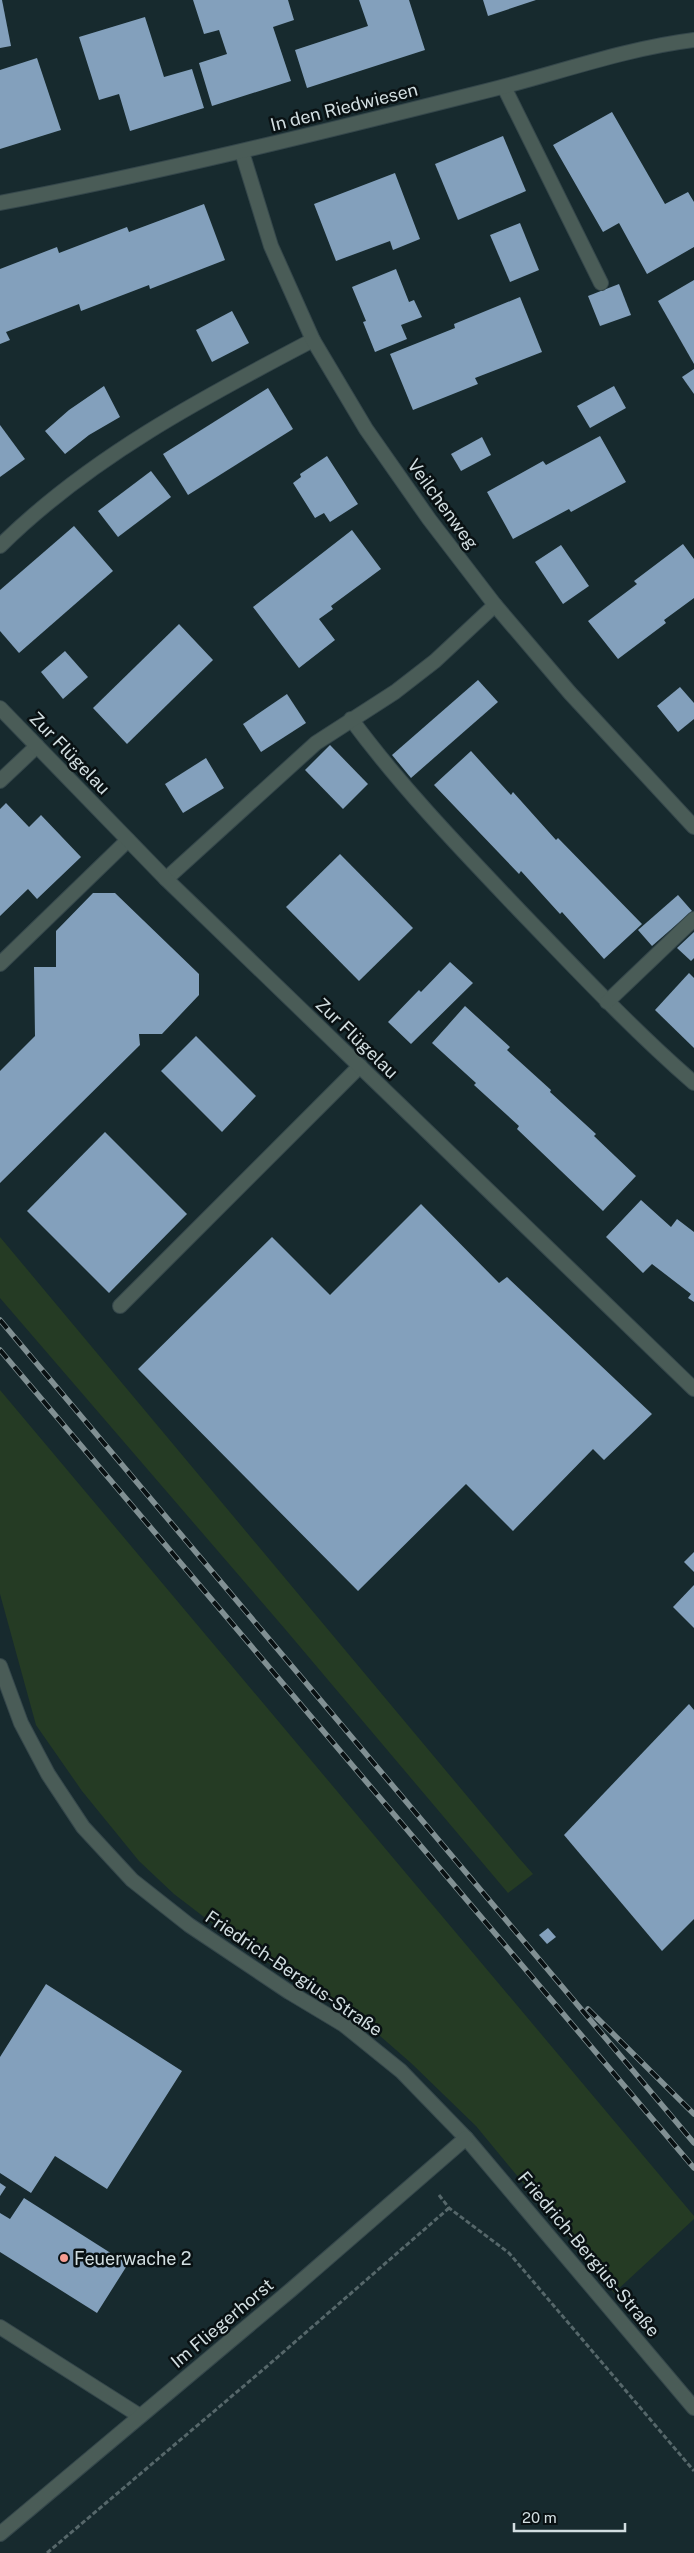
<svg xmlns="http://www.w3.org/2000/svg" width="694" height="2553" font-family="'Public Sans',sans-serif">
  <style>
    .green { fill: #253b24 }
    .building { fill: #83a0bc }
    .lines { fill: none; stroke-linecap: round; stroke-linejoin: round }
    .service-casing { stroke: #35474b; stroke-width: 16 }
    .minor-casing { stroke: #35474b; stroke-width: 16 }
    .path { stroke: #56676a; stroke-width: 3; stroke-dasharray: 5 2.5; stroke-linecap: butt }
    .service { stroke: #4a5c57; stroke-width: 14 }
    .minor { stroke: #4a5c57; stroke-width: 14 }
    .rail-casing { stroke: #819093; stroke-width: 5.5 }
    .rail { stroke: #091113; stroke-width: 4; stroke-dasharray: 11; stroke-linecap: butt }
    .poi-dot { fill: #f59c92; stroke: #091113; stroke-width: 2 }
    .labels { text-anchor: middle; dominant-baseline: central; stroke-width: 5; stroke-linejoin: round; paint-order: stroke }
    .street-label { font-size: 18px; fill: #d2dee1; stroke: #091113 }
    .poi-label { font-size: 18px; fill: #d2dee1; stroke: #091113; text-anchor: start }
  </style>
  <rect width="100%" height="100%" fill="#172a2e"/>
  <!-- green -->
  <g class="green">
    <path d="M0,1237l518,620 15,17 -25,19 -223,-264 -285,-331z"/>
    <path d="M0,1390l694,826v3l-80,74 -138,-167 -65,-63 -63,-55 -97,-55 -77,-59 -35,-33 -57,-70 -46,-66 -36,-131z"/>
  </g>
  <!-- building -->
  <g class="building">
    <path d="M0,0h2l9,46 -11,2z"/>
    <path d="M193,0h95l6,20 -21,7 18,54 -79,25 -13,-43 28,-9 -8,-24 -15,4z"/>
    <path d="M359,0h50l16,50 -118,38 -12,-38 73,-24z"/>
    <path d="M483,0h53l-48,16z"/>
    <path d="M145,17l19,60 28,-8 12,39 -74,23 -11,-37 -20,6 -20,-63z"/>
    <path d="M37,58l24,72 -61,19v-79z"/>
    <path d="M612,112l53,92 23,-12 6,10v45l-47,27 -28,-51 -16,9 -50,-87z"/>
    <path d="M503,136l23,55 -68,29 -23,-56z"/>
    <path d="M395,173l25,66 -27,11 -3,-9 -54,20 -22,-57z"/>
    <path d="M204,204l21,56 -75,29 -1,-4 -68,26 -2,-7 -73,28 4,8 -10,4v-75l57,-22 2,6 68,-26 2,5z"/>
    <path d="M520,223l19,47 -29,12 -20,-47z"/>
    <path d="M396,269l13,33 5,-2 8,17 -21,8 6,14 -32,13 -12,-30 3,-1 -14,-34z"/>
    <path d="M694,280v84l-36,-63z"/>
    <path d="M619,284l12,31 -31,11 -12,-30z"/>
    <path d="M520,297l22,55 -67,26 3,6 -65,26 -23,-56 65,-26 -1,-4z"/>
    <path d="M232,311l17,32 -37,19 -16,-32z"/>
    <path d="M694,369v25l-12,-17z"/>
    <path d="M104,386l16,31 -31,18 -24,19 -20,-23 24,-21z"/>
    <path d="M614,386l12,22 -36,20 -13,-22z"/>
    <path d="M268,388l25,41 -105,66 -25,-41z"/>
    <path d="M0,425l25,34 -25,18z"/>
    <path d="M600,436l26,46 -55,30 -2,-3 -56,30 -26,-47 56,-31 3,4z"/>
    <path d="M482,437l9,18 -30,16 -10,-17z"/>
    <path d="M327,456l31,48 -28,18 -6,-9 -9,5 -22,-35 8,-6 -1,-3z"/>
    <path d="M151,471l20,26 -53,40 -20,-26z"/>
    <path d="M74,526l39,45 -94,82 -19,-22v-41z"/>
    <path d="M352,530l29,39 -50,37 2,3 -14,10 16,21 -36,28 -46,-61z"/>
    <path d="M683,544l11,15v39l-30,22 2,3 -48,36 -30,-38 49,-37 -3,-3z"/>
    <path d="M561,545l28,41 -26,18 -28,-42z"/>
    <path d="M179,624l34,36 -86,84 -34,-36z"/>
    <path d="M65,651l23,26 -25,22 -22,-27z"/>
    <path d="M478,680l20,22 -87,76 -19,-23z"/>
    <path d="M680,687l14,16v16l-16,13 -21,-26z"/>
    <path d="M287,694l19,29 -45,29 -18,-28z"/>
    <path d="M330,745l38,39 -25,25 -38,-39z"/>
    <path d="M471,751l40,44 2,-3 43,48 2,-2 84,86 -38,35 -42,-47 -2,2 -39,-43 -2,3 -85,-89z"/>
    <path d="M206,758l18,30 -41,25 -18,-29z"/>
    <path d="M6,803l23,24 12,-12 40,42 -44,42 -9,-10 -28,27v-107z"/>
    <path d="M340,854l73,74 -54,53 -73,-74z"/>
    <path d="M93,893h22l84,81v21l-37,39h-23l1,11 -140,138v-112l35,-35 -1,-69h22v-36z"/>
    <path d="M678,895l14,16 -40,35 -14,-16z"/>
    <path d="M694,932v26l-3,3 -14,-13z"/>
    <path d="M450,962l23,21 -62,61 -23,-22 31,-32 2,2z"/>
    <path d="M689,973l5,5v70l-39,-38z"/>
    <path d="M465,1006l45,41 -3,3 44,40 -1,2 46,42 -2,2 42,40 -33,35 -86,-82 2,-3 -45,-41 2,-2 -44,-40z"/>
    <path d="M196,1036l60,60 -34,36 -61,-61z"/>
    <path d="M105,1132l82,82 -78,79 -82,-82z"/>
    <path d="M641,1200l30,27 6,-8 17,13v70l-6,-4 3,-4 -39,-30 -9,9 -37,-36z"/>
    <path d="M421,1204l78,79 8,-6 145,137 -48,46 -11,-11 -80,82 -47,-47 -108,107 -220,-222 134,-132 58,58z"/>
    <path d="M694,1552v20l-10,-10z"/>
    <path d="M694,1585v43l-21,-21z"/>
    <path d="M689,1704l5,6v209l-32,32 -98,-116z"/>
    <path d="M548,1928l8,9 -9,7 -8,-9z"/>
    <path d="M46,1984l136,87 -75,118 -52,-33 -24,37 -31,-20v-116z"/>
    <path d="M0,2183l6,4 -6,9z"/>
    <path d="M24,2198l104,66 -31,49 -97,-61v-39l10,6z"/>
  </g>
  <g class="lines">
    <!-- service casing -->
    <g class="service-casing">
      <g id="service">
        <path d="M504,87l97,196"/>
        <path d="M0,546c89,-88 202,-148 313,-206"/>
        <path d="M351,719c51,69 109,129 168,191 57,59 113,119 175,173"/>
        <path d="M0,781l37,-35"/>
        <path d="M166,879l150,-136 79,-51 40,-31 60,-56"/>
        <path d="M0,964l128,-124"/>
        <path d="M607,1002l87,-83"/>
        <path d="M120,1306l240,-240"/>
        <path d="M0,2327l140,89"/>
      </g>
    </g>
    <!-- minor casing -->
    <g class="minor-casing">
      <g id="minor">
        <path d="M242,152l29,94 42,94 53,89 63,90 66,86 75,88 124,134"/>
        <path d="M0,203c161,-31 319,-70 478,-110 72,-17 143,-44 216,-53"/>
        <path d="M0,708l166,171 528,510"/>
        <path d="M0,1666l21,57 27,51 35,53 49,53 57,45 100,67 55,33 57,46 65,67 228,270"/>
        <path d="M0,2534l292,-245 174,-151"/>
      </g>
    </g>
    <!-- path -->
    <g class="path">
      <path d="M439,2195l10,13 60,45 185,218"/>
      <path d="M47,2553l218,-185 184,-160"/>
    </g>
    <!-- service -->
    <use href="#service" class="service"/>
    <!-- minor -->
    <use href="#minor" class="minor"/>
    <!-- rail casing -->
    <g class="rail-casing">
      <g id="rail">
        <path d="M0,1320l694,823"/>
        <path d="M0,1350l694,818"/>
        <path d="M588,2009l106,105"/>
      </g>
    </g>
    <!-- rail -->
    <use href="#rail" class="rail"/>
  </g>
  <!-- markers -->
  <circle class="poi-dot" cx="64" cy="2258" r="5"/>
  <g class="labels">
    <!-- street labels -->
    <g class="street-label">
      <text transform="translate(344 107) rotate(-14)">In den Riedwiesen</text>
      <text transform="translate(443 504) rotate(54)">Veilchenweg</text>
      <text transform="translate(70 753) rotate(46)">Zur Flügelau</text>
      <text transform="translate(357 1038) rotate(44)">Zur Flügelau</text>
      <text transform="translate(294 1973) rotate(34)">Friedrich-Bergius-Straße</text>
      <text transform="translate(589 2254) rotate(50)">Friedrich-Bergius-Straße</text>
      <text transform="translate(222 2323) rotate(-40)">Im Fliegerhorst</text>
    </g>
    <!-- poi labels -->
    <g class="poi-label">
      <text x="74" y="2258">Feuerwache 2</text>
    </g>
  </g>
  <!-- scale -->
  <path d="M514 2523v8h111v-8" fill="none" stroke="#d2dee1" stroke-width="2.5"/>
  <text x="522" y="2523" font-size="15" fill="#d2dee1" stroke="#091113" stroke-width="4" paint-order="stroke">20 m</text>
</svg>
